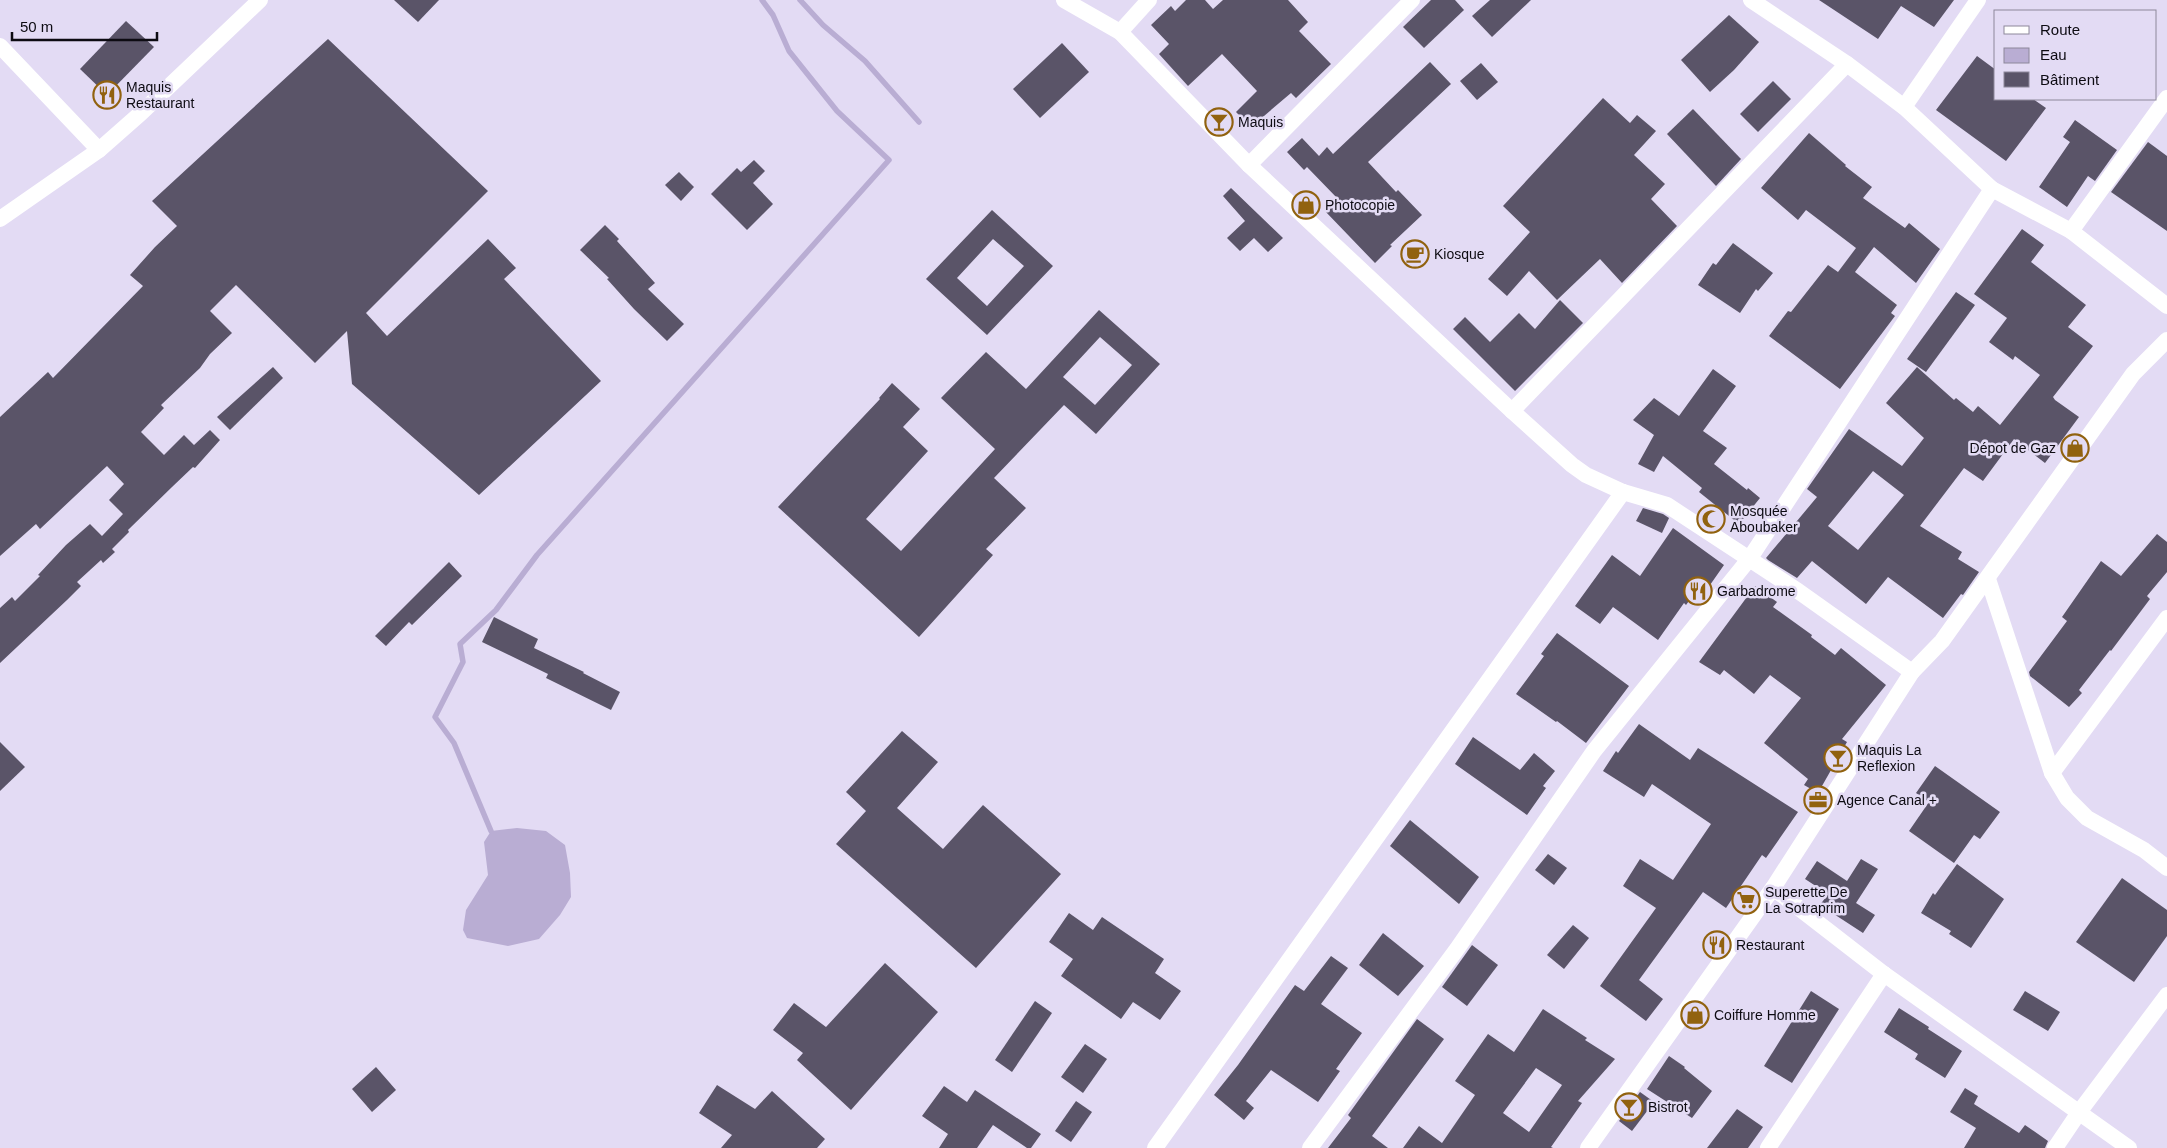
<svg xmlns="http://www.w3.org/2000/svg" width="2167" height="1148" font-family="Helvetica,sans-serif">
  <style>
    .water { fill: #b9add3 }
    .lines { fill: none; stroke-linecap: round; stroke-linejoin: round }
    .stream { stroke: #b9add3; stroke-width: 5.5 }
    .building { fill: #5a5468; fill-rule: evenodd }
    .street { stroke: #fff; stroke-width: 16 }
    .labels { text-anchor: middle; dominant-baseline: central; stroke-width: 5; stroke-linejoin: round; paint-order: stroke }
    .poi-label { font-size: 14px; fill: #0d0b12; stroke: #e3dbf4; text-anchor: start }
  </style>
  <rect width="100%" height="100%" fill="#e3dbf4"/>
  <!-- water -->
  <path class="water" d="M517,828l29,3 19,14 5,28 1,24 -11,18 -21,24 -31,7 -41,-8 -4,-8 3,-20 22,-35 -4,-33 7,-11z"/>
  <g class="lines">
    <!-- stream -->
    <g class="stream">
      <path d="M800,0l23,25 42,36 54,61"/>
      <path d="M491,831l-37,-88 -19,-26 28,-55 -3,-18 36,-34 41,-55 352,-395 -52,-49 -48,-60 -16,-36 -11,-15"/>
    </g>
  </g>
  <!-- building -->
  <g class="building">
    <path d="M394,0h45l-21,22z"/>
    <path d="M1186,0h19l8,9 10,-9h65l20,22 -9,9 32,33 -35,34 -5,-5 -40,34 -15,-15 21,-21 -35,-37 -34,32 -29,-32 10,-10 -18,-19 20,-19 4,5z"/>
    <path d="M1431,0h24l9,10 -40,38 -21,-21z"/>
    <path d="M1490,0h41l-39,37 -20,-21z"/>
    <path d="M1819,0h135l-20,27 -33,-21 -23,33z"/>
    <path d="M1729,15l30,27 -25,28 -24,22 -29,-32z"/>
    <path d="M126,21l28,26 -47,48 -27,-26z"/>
    <path d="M328,39l160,152 -122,122 21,23 101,-97 28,29 -12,11 97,102 -122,114 -127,-111 -5,-53 -32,32 -79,-78 -26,26 22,22 -22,21 -10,14 -39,37 3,3 -23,24 23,23 20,-20 10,10 16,-15 10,10 -25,28 -2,-1 -21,20 -44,43 1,2 -17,17 3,3 -12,11 -2,-3 -24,22 4,4 -14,14 -67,63v-55l12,-11 3,4 25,-25 -2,-1 28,-30 24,-21 12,12 21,-22 -14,-14 15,-16 -17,-18 -67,63 -4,-5 -36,32v-139l48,-45 5,6 90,-92 -13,-11 25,-28 22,-21 -25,-25z"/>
    <path d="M1062,43l27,29 -49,46 -27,-29z"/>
    <path d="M1977,56l19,14v29h37l13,9 -40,53 -70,-51z"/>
    <path d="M1430,62l21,22 -83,78 28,30 2,-2 24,25 -32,30 2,1 -17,17 -51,-53 13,-12 -30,-31 -3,3 -17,-18 15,-14 17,18 8,-9 6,7z"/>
    <path d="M1481,63l17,19 -21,18 -17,-19z"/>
    <path d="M1773,81l18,18 -33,33 -18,-18z"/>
    <path d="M1603,98l27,25 7,-8 19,16 -22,24 31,29 -14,15 26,27 -55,57 -22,-24 -43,41 -28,-29 -22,25 -19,-17 42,-47 -27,-26z"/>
    <path d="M1693,109l48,50 -25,27 -49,-52z"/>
    <path d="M2075,120l42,30 -22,31 -7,-5 -21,31 -28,-20 31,-45 -7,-5z"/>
    <path d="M1809,133l37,32 -1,1 27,21 -9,11 42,30 4,-5 31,26 -24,34 -42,-36 -19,25 42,33 -6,8 4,3 -55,73 -71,-53 19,-25 3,1 37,-47 10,7 18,-24 -50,-38 -8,10 -37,-32z"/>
    <path d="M2148,142l19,14v75l-56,-39z"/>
    <path d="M754,160l11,11 -12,12 20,21 -26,26 -36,-36 26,-26 4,4z"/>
    <path d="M679,172l15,15 -13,14 -16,-16z"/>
    <path d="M1231,188l52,50 -15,14 -14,-14 -14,13 -13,-13 18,-17 -22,-25z"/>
    <path d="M992,210l61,56 -66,69 -61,-56zM993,239l31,27 -37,40 -30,-28z"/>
    <path d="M605,225l14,14 -2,2 38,42 -7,6 36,35 -17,17 -33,-32 -27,-30 2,-1 -29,-28z"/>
    <path d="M2022,229l22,16 -13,17 55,43 -18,22 25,19 -40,51 2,3 24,17 -34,46 -31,-24 -31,42 -19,-13 -44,58 42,26 -4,7 21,13 -16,23 -2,-1 -18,24 -55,-41 -22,27 -54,-43 -15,17 -29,-18 -2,-2 51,-61 -10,-8 42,-60 53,37 22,-28 -38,-35 31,-36 37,33 2,-2 17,14 5,-6 22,19 40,-50 -25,-19 -2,4 -24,-18 18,-24 -33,-24zM1873,471l31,24 -46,55 -30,-24z"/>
    <path d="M1733,243l40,30 -15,18 -2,-2 -16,24 -42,-28 15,-22 3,2z"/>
    <path d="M1956,292l19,13 -49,67 -19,-13z"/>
    <path d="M1560,300l23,23 -68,68 -62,-62 12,-12 25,25 29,-29 16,16z"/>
    <path d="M1099,310l61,54 -64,70 -32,-29 -70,73 32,30 -40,41 7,6 -74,82 -141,-130 102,-108 -1,-1 13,-15 28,26 -17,18 25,24 -62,68 35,32 94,-102 -54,-51 45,-46 40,37zM1100,337l32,28 -37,40 -32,-28z"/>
    <path d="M273,367l10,11 -53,52 -13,-13z"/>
    <path d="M1713,369l23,17 -33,45 24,17 -13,16 33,26 1,-2 12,10 -21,26 -40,-32 3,-4 -39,-32 -9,16 -16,-8 16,-29 -21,-15 21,-22 25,18z"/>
    <path d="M1643,508l20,6 6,4 -7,15 -26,-12z"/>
    <path d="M1673,528l51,37 -14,20 -6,-5 -18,25 -2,-2 -26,37 -45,-33 -13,17 -25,-18 37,-51 28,21z"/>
    <path d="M2157,534l10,8v30l-20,24 3,3 -39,52 -1,-1 -31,40 3,3 -13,14 -39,-31 -1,-4 38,-51 -5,-4 39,-56 20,15z"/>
    <path d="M449,562l13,14 -50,49 -3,-3 -23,24 -11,-10z"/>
    <path d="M1755,586l22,16 -4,5 39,28 -1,2 24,18 6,-7 45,37 -44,54 5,3 -29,51 -14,-8 4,-6 -44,-36 37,-45 -31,-23 -16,19 -30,-24 -4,5 -21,-13z"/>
    <path d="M494,617l44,22 -4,9 50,24 -1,1 37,19 -9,18 -65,-32 2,-4 -66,-32z"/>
    <path d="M1557,633l72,53 -43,57 -29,-22 -1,1 -40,-28 28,-38 -3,-2z"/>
    <path d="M1639,724l51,36 8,-12 100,64 -32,46 -4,-3 -36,53 -23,-16 -64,88 24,19 -17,22 -46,-35 56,-78 -33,-22 17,-27 33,21 38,-56 -59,-40 -8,13 -41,-26 13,-20 2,2z"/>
    <path d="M902,731l36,31 -41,46 46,41 40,-44 78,69 -85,94 -140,-124 30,-33 -20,-19z"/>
    <path d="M1473,737l47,33 14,-17 21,18 -12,15 3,2 -19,27 -72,-51z"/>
    <path d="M0,742l25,25 -25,24z"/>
    <path d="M1935,766l65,46 -20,27 -6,-4 -20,28 -45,-32 20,-29 -13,-9z"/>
    <path d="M1410,820l69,57 -20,27 -69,-58z"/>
    <path d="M1548,854l19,14 -13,17 -19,-15z"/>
    <path d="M1861,859l17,10 -22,34 19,12 -12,18 -43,-28 8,-11 -23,-15 12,-18 30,20z"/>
    <path d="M1957,864l47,35 -33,49 -22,-14 2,-3 -30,-18 12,-20 2,2z"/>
    <path d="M2122,878l45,32v26l-33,46 -58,-40z"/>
    <path d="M1069,913l24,17 9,-13 62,42 -9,14 26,18 -21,29 -27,-18 -12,17 -60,-43 12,-17 -24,-17z"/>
    <path d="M1573,925l16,13 -25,31 -17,-14z"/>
    <path d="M1383,933l41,33 -26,30 -39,-31z"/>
    <path d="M1472,945l26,20 -31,41 -25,-19z"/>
    <path d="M1331,956l17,12 -27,36 41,29 -26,36 4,2 -22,31 -47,-32 -25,31 8,7 -10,12 -30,-25 24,-30 57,-80 9,6z"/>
    <path d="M885,963l53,49 -87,98 -54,-50 6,-7 -30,-23 21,-27 32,24z"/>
    <path d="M1811,991l28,18 -47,74 -28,-17z"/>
    <path d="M2025,991l35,21 -12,19 -35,-21z"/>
    <path d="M1035,1001l17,12 -40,59 -17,-12z"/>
    <path d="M1899,1008l30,19 -1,2 34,22 -17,27 -30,-19 3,-5 -34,-22z"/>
    <path d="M1543,1009l44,29 -2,2 30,19 -37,42 4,2 -31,44 2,1h-150l16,-22 23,17 33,-48 -20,-14 33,-47 26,18zM1536,1068l26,17 -33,47 -26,-19z"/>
    <path d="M1417,1019l27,20 -72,97 16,12h-60l23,-30 -3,-3z"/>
    <path d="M1085,1044l22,15 -24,34 -22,-16z"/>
    <path d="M1669,1056l16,11 -1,1 28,23 -20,27 -45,-29z"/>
    <path d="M376,1067l20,23 -24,22 -20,-23z"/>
    <path d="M717,1085l38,24 17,-18 53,48 -8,9h-96l11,-13 -33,-22z"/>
    <path d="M944,1086l23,16 8,-12 66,44 -10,14h-4l-34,-23 -16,23h-38l9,-14 -26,-18z"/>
    <path d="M1965,1088l13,8 -4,8 45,29 6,-8 23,16 -3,7h-81l12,-20 -26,-16z"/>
    <path d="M1640,1092l14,10 -22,29 -13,-10z"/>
    <path d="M1076,1101l16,11 -21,30 -16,-11z"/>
    <path d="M1737,1109l26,18 -15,21h-41z"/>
  </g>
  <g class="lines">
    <!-- street -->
    <g class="street">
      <path d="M1064,0l56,32 129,133 263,246 60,54 14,10 37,17 44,13 131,86 114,81 -139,216 111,86 245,174"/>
      <path d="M1751,0l96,64 57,43 88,82 79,42 96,75"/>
      <path d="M1120,32l29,-32"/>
      <path d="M0,46l99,104"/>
      <path d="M1904,107l74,-107"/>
      <path d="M1249,165l163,-165"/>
      <path d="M0,219l99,-69 42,-37 119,-113"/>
      <path d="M2071,231l96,-133"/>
      <path d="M1512,411l335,-347"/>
      <path d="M1988,579l64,194 15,25 20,20 57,32 23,18"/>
      <path d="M1912,672l30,-31 191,-267 34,-34"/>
      <path d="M2052,773l115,-155"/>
      <path d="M1155,1148l468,-656"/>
      <path d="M1310,1148l147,-199 137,-198 156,-193 242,-369"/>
      <path d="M1588,1148l185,-260"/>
      <path d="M1768,1148l116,-174"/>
      <path d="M2055,1148l25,-37 87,-116"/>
    </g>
  </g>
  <!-- icons -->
  <defs>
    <g id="restaurant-ring" transform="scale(1.4375)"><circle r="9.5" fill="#e3dbf4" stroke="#91620f" stroke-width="1.5"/><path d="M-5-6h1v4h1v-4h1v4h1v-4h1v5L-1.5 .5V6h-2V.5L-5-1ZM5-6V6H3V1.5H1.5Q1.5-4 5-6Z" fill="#91620f"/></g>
    <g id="bar-ring" transform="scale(1.4375)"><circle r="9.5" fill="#e3dbf4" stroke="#91620f" stroke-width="1.5"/><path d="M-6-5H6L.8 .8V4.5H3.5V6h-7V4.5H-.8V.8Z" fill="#91620f"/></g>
    <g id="shop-ring" transform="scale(1.4375)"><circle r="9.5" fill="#e3dbf4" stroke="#91620f" stroke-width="1.5"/><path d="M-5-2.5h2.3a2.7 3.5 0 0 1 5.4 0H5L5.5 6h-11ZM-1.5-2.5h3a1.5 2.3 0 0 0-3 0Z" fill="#91620f"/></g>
    <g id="cafe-ring" transform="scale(1.4375)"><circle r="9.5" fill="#e3dbf4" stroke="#91620f" stroke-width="1.5"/><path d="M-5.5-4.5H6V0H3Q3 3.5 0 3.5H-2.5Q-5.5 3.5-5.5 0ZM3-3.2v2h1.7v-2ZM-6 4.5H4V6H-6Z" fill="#91620f"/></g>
    <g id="mosque-ring" transform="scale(1.4375)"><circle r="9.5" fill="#e3dbf4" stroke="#91620f" stroke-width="1.5"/><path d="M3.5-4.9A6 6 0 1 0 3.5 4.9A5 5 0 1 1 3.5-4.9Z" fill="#91620f"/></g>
    <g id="office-ring" transform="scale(1.4375)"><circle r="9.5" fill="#e3dbf4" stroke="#91620f" stroke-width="1.5"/><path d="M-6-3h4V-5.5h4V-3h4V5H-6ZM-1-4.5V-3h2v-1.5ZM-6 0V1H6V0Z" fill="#91620f"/></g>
    <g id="supermarket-ring" transform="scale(1.4375)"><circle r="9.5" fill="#e3dbf4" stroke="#91620f" stroke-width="1.5"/><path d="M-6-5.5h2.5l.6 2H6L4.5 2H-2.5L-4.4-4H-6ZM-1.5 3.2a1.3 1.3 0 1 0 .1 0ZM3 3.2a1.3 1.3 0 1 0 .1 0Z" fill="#91620f"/></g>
  </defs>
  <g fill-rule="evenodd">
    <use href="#restaurant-ring" x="107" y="95"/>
    <use href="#bar-ring" x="1219" y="122"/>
    <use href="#shop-ring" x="1306" y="205"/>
    <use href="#cafe-ring" x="1415" y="254"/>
    <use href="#shop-ring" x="2075" y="448"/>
    <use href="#mosque-ring" x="1711" y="519"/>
    <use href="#restaurant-ring" x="1698" y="591"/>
    <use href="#bar-ring" x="1838" y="758"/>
    <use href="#office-ring" x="1818" y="800"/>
    <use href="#supermarket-ring" x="1746" y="900"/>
    <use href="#restaurant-ring" x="1717" y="945"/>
    <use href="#shop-ring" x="1695" y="1015"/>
    <use href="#bar-ring" x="1629" y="1107"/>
  </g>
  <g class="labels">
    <!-- poi labels -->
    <g class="poi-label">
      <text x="126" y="87">Maquis<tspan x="126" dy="16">Restaurant</tspan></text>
      <text x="1238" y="122">Maquis</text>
      <text x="1325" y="205">Photocopie</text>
      <text x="1434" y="254">Kiosque</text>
      <text x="2056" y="448" text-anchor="end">Dépot de Gaz</text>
      <text x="1730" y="511">Mosquée<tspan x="1730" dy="16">Aboubaker</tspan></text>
      <text x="1717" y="591">Garbadrome</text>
      <text x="1857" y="750">Maquis La<tspan x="1857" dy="16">Reflexion</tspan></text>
      <text x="1837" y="800">Agence Canal +</text>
      <text x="1765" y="892">Superette De<tspan x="1765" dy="16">La Sotraprim</tspan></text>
      <text x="1736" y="945">Restaurant</text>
      <text x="1714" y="1015">Coiffure Homme</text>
      <text x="1648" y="1107">Bistrot</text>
    </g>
  </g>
  <!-- legend -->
  <rect x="1994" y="10" width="162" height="90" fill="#e3dbf4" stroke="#8d889a"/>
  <rect x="2004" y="26" width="25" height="8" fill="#ffffff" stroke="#8d889a"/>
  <text x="2040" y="35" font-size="15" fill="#0d0b12">Route</text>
  <rect x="2004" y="48" width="25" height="15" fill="#b9add3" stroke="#8d889a"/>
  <text x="2040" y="60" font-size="15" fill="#0d0b12">Eau</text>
  <rect x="2004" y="72" width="25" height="15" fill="#5a5468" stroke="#8d889a"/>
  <text x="2040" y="85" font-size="15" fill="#0d0b12">Bâtiment</text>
  <!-- scale -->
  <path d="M12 32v8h145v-8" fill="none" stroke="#0d0b12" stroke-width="2.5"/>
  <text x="20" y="32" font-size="15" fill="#0d0b12" stroke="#e3dbf4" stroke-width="4" paint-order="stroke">50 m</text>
</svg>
